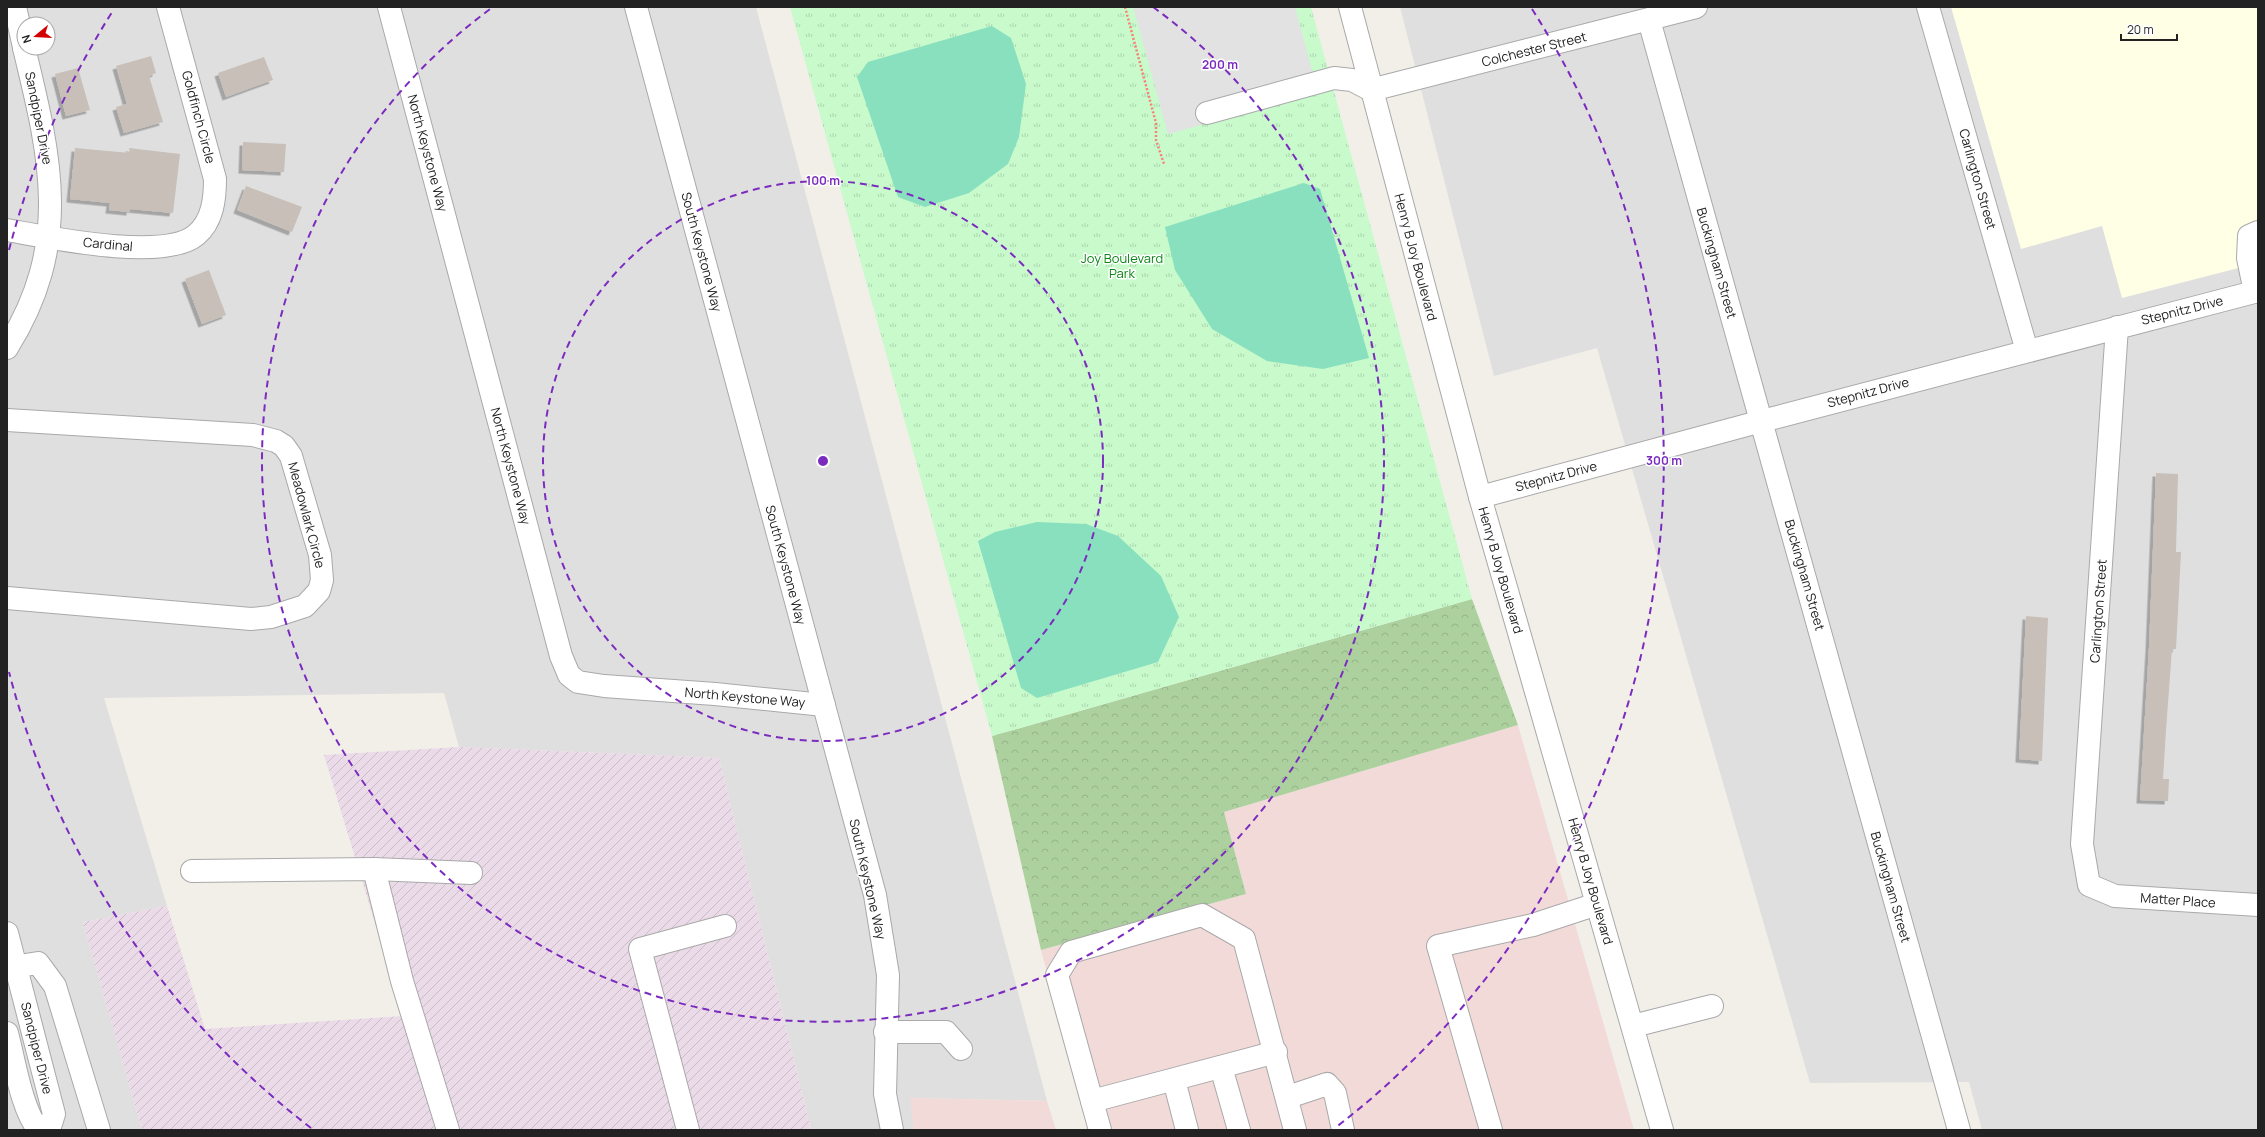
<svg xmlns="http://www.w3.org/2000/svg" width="2265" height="1137" font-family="Manrope,sans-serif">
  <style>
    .residential { fill: #e0dfdf; fill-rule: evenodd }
    .commercial { fill: #f2dad9 }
    .industrial { fill: url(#industrial-furrows) }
    .education { fill: #ffffe5 }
    .forest { fill: url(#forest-crowns) }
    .park { fill: url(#park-tufts) }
    .pitch { fill: #88e0be }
    .parking { fill: #e2e2e2 }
    .building { fill: #c7bfb8; filter: url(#shadow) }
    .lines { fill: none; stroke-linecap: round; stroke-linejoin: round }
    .minor-casing { stroke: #a9a9a9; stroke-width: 24 }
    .path { stroke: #fa8072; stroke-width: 2.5; stroke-dasharray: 2 2; stroke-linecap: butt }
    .minor { stroke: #fff; stroke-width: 22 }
    .ring { fill: none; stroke: #7b2cbf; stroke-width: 2; stroke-dasharray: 7 5 }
    .labels { text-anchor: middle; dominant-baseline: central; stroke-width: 3; stroke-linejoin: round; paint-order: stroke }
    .street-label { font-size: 13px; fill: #222; stroke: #fff }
    .park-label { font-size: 13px; fill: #0c8416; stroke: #fff }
    .centre { fill: #7b2cbf; stroke: #fff; stroke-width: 2 }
    .ring-label { font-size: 12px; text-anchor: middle; font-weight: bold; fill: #7b2cbf; stroke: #fff; stroke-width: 3; stroke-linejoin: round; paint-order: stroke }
  </style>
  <defs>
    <pattern id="industrial-furrows" width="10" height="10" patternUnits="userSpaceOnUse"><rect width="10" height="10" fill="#ebdbe8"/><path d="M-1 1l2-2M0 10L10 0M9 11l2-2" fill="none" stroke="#c9bcc7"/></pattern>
    <pattern id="forest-crowns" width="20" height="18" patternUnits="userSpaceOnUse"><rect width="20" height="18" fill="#add19e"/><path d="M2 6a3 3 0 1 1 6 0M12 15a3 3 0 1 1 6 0" fill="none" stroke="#95b388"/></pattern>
    <pattern id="park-tufts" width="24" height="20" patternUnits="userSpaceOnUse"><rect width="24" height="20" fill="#c8facc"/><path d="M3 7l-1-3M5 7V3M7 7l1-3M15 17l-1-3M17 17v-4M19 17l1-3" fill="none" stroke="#acd6af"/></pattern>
    <filter id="shadow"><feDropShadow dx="-3.5" dy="3.5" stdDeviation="0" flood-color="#0004"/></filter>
  </defs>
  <rect width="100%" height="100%" fill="#f2efe9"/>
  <!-- residential -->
  <g class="residential">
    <path d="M7,7h749l291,1094 -136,-3 3,32h-103l-92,-372 -260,-11 -15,-54 -340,5 63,208 -84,16 59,208h-135zM24,24h24v24h-24z"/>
    <path d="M1400,7h858v1123h-276l-13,-48 -159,1 -213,-735 -103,28z"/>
  </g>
  <!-- commercial -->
  <g class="commercial">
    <path d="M1518,725l116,405h-545l-48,-180 205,-56 -22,-82z"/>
    <path d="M910,1098l137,3 9,29h-142z"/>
  </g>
  <!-- industrial -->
  <path class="industrial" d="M459,747l260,11 92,372h-669l-59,-208 84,-16 38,123 198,-13 -79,-261z"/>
  <!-- education -->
  <path class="education" d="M1951,7h307v256l-136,35 -20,-72 -81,23z"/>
  <!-- forest -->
  <path class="forest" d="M1472,599l46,126 -294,87 22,82 -205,56 -49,-214z"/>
  <!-- park -->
  <path class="park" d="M790,7h521l161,592 -480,137z"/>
  <!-- pitch -->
  <g class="pitch">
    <path d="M992,26l19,12 15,46 -7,53 -11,27 -39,29 -44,14 -27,-10 -41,-120 11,-15z"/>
    <path d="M1304,183l16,6 49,169 -46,11 -56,-8 -55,-32 -37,-59 -10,-43z"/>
    <path d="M1037,522l49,2 32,12 43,40 18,41 -21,45 -121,36 -16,-10 -43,-147 17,-9z"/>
  </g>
  <!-- parking -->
  <path class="parking" d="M1133,7h162l23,86 -150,41z"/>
  <!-- building -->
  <g class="building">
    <path d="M151,56l5,17 -7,3 14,46 -39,11 -8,-26 11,-3 -11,-38z"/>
    <path d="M264,57l9,23 -47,17 -8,-24z"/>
    <path d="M78,68l12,42 -24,6 -11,-42z"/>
    <path d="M243,142l43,2 -2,28 -42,-2z"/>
    <path d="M75,148l55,5 -1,-5 51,6 -7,59 -43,-4v3l-21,-2 1,-7 -40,-4z"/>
    <path d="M246,186l56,21 -10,25 -55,-22z"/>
    <path d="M209,270l17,45 -24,9 -17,-45z"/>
    <path d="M2156,473l22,1 -2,78h5l-5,97h-4l-6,81 -3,49h6l-1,22 -28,-1 9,-152z"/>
    <path d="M2026,616l22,2 -6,143 -23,-2z"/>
  </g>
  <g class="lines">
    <!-- minor casing -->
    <g class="minor-casing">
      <g id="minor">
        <path d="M15,7l9,40"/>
        <path d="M389,7l172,649 8,19 9,7 26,4 111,8 109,11"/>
        <path d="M636,7l239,888 13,80 -3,119 7,36"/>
        <path d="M1350,7l130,490 182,633"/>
        <path d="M1928,7l99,344"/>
        <path d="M1649,20l310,1110"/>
        <path d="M1207,113l127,-35 18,2 19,10 325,-83"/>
        <path d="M7,230c40,7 157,32 189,5 17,-14 19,-37 19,-56l-47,-172"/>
        <path d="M2255,292l-7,-34 1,-22 9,-4"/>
        <path d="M2117,327l-35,517 7,41 26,11 143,9"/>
        <path d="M7,348c65,-104 44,-189 17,-300"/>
        <path d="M7,420l246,15 23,6 8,5 7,10 29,99 2,25 -3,11 -14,15 -34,11 -20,2 -244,-21"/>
        <path d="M1480,497l282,-76 496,-130"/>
        <path d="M374,869l97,4"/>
        <path d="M192,871l182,-2 28,112 46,149"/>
        <path d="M7,933l47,181 -5,16"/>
        <path d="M7,968l31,-5 17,23 44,144"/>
        <path d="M1633,1026l79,-20"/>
        <path d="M885,1032h61l15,17"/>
        <path d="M7,1033c7,26 15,79 32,97"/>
        <path d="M1221,1067l18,63"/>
        <path d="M1174,1080l13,50"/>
        <path d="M1288,1097l39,-13 8,9 8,37"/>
        <path d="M1092,1101l184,-49"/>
        <path d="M688,1130l-48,-181 85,-23"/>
        <path d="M1100,1130l-43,-155 14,-23 131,-37 42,24 51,191"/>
        <path d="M1491,1130l-53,-184 95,-21 64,-21"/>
      </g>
    </g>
    <!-- path -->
    <path class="path" d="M1125,7l31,116v17l8,24"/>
    <!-- minor -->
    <use href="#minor" class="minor"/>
  </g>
  <!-- distance rings -->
  <g class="ring">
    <circle cx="823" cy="461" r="280"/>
    <path d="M1153 7A561 561 0 1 1 493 7"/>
    <path d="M311 1128A841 841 0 0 1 9 672M9 250A841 841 0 0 1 114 9M1532 9A841 841 0 0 1 1335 1128"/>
  </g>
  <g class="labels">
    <!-- street labels -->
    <g class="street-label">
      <text transform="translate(1534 49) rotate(-14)">Colchester Street</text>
      <text transform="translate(199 117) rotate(75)">Goldfinch Circle</text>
      <text transform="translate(39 118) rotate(79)">Sandpiper Drive</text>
      <text transform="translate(428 153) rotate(75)">North Keystone Way</text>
      <text transform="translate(1978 179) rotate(74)">Carlington Street</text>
      <text transform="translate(108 244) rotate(5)">Cardinal</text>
      <text transform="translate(702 252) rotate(75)">South Keystone Way</text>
      <text transform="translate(1416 257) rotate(75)">Henry B Joy Boulevard</text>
      <text transform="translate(1717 263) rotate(74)">Buckingham Street</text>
      <text transform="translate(2182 310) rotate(-14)">Stepnitz Drive</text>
      <text transform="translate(1868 392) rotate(-15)">Stepnitz Drive</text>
      <text transform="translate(511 466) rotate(75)">North Keystone Way</text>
      <text transform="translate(1556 476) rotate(-15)">Stepnitz Drive</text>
      <text transform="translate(307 515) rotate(75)">Meadowlark Circle</text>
      <text transform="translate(786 565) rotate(75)">South Keystone Way</text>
      <text transform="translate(1501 570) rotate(74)">Henry B Joy Boulevard</text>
      <text transform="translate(1805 575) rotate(74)">Buckingham Street</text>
      <text transform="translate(2098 611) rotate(-86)">Carlington Street</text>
      <text transform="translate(745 697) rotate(5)">North Keystone Way</text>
      <text transform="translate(868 879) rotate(77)">South Keystone Way</text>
      <text transform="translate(1591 881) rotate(74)">Henry B Joy Boulevard</text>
      <text transform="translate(1891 887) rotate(74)">Buckingham Street</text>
      <text transform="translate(2178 900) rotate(4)">Matter Place</text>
      <text transform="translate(37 1048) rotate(76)">Sandpiper Drive</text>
    </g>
    <!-- park labels -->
    <g class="park-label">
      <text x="1122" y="258">Joy Boulevard<tspan x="1122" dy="15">Park</tspan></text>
    </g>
  </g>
  <circle cx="823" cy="461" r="6" class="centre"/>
  <g class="ring-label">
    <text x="1220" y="69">200 m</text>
    <text x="823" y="185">100 m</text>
    <text x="1664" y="465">300 m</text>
  </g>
  <!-- border -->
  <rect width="2265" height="1137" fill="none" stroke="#222222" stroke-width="16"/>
  <!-- north arrow -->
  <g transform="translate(36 36) rotate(252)"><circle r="19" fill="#ffffff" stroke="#a7a7a7"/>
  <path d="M0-3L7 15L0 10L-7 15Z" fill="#d40000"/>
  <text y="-6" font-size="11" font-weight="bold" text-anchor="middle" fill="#222222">N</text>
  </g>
  <!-- scale -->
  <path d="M2121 34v6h56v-6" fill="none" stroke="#222222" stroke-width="2"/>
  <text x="2127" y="34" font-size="12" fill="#222222" stroke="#ffffff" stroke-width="3" paint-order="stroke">20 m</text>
</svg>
